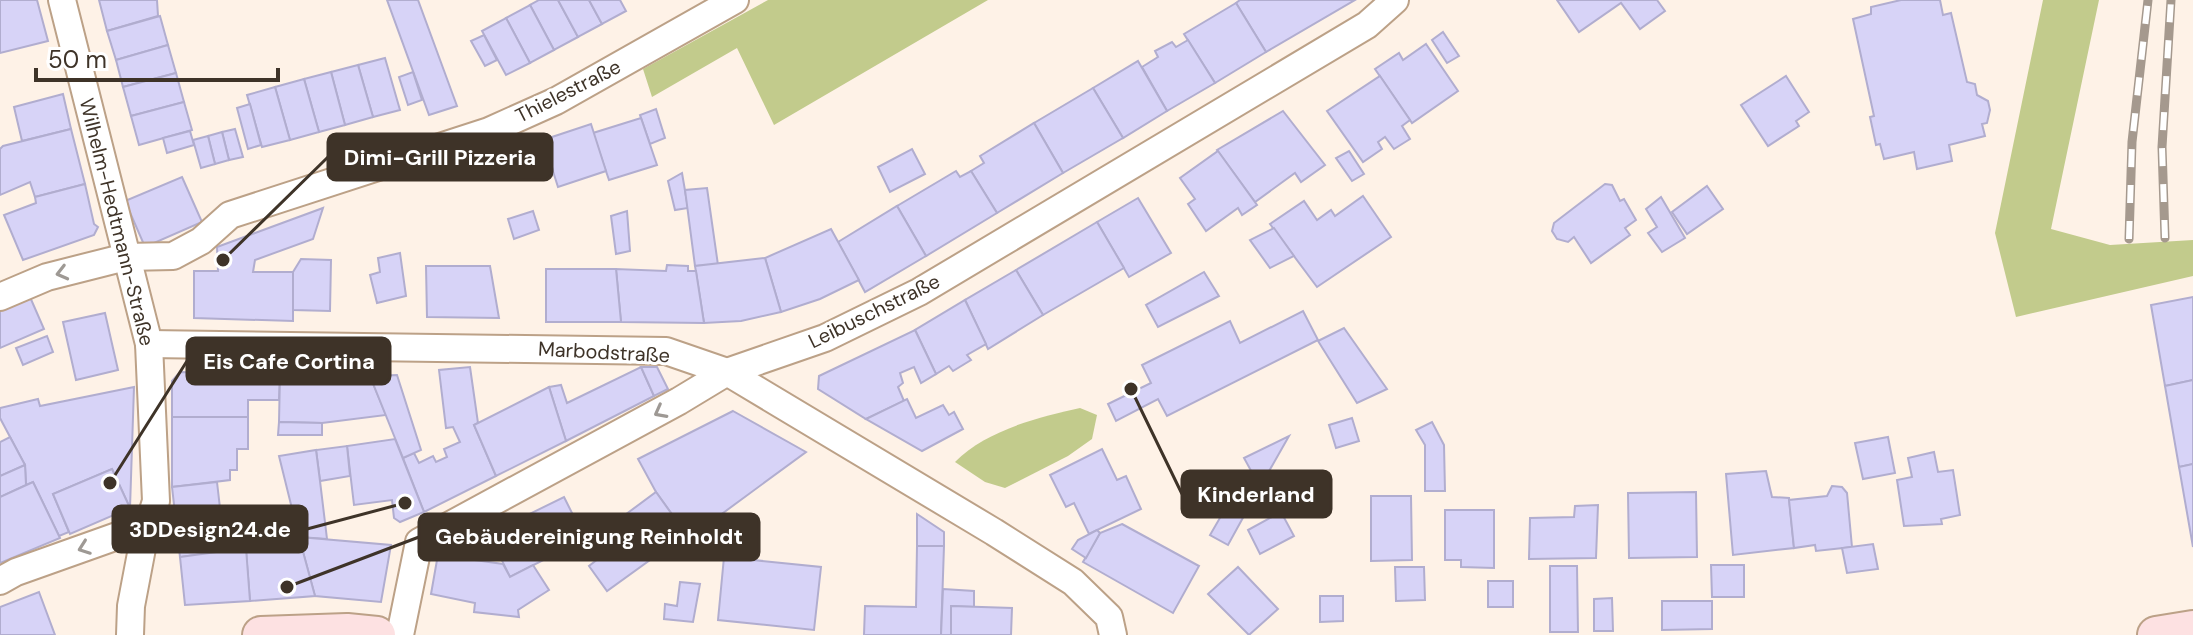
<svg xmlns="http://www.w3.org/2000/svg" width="2193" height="635" font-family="'DM Sans',sans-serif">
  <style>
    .green { fill: #c2cb8c }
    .building { fill: #d7d3f7; stroke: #b1adcf; stroke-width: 2 }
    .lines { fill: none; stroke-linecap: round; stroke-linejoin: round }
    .minor-casing { stroke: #bca187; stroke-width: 30 }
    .secondary-casing { stroke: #bca187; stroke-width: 40 }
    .minor { stroke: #fff; stroke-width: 26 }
    .secondary { stroke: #fde1e2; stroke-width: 36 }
    .rail-casing { stroke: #a5998e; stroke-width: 9 }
    .rail { stroke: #fff; stroke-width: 6; stroke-dasharray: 18; stroke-linecap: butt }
    .oneway { stroke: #9e9994 }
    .labels { text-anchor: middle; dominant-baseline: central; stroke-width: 6; stroke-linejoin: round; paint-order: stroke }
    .street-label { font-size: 20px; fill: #3e3328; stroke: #fff }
    .leader { fill: none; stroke: #3e3328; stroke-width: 3 }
    .callout-dot { fill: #3e3328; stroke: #fff; stroke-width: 3 }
    .callout { fill: #3e3328; stroke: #3e3328; stroke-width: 3 }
    .callout-label { font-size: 22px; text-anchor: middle; font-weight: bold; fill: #fff }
  </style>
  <rect width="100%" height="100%" fill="#fef2e7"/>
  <!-- green -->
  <g class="green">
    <path d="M768,0h220l-214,125 -37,-77 -85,49 -9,-28z"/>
    <path d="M2043,0h56l-48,229 59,16 83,-5v36l-177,41 -21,-84z"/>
    <path d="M1080,408l17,7 -5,24 -24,17 -63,32 -20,-6 -30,-20c30,-31 83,-45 125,-54z"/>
  </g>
  <!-- building -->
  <g class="building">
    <path d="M0,0h37l11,41 -48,12z"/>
    <path d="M99,0h58l1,16 -51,15z"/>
    <path d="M387,0h31l39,106 -28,9z"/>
    <path d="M539,0h19l20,37 -24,13 -24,-45z"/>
    <path d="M558,0h31l13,24 -24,13z"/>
    <path d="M589,0h31l6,11 -24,13z"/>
    <path d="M1240,0h115l-89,52 -30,-49z"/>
    <path d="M1557,0h100l8,11 -25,18 -19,-26 -42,29z"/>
    <path d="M1901,0h39l3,15 8,-2 16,69 8,2 2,11 11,6 2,9 -3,13 -5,1 3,12 -36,9 3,16 -35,8 -3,-17 -30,7 -4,-15 -4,1 -6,-28 4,-1 -21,-97 18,-5v-7z"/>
    <path d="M1236,3l30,49 -51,31 -31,-49z"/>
    <path d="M530,5l24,45 -24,13 -24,-45z"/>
    <path d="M160,16l8,29 -52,15 -9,-29z"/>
    <path d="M506,18l24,45 -24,12 -24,-44z"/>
    <path d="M1443,32l16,24 -12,7 -15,-23z"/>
    <path d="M484,35l13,25 -12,6 -14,-25z"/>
    <path d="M1188,40l27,43 -48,28 -25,-44 16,-10 -3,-6 17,-9 4,5z"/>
    <path d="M1426,44l32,47 -46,32 -37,-54 24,-16 4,7z"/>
    <path d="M168,45l8,28 -53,14 -7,-27z"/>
    <path d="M385,58l15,52 -27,7 -15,-52z"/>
    <path d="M1138,61l29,50 -44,27 -30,-50z"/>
    <path d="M358,65l15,52 -28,8 -14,-53z"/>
    <path d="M331,72l14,53 -26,7 -15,-53z"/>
    <path d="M413,72l9,28 -14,5 -9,-28z"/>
    <path d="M176,73l8,29 -53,14 -8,-29z"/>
    <path d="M1380,76l30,44 -8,6 8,13 -16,10 -9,-12 -7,5 4,7 -19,13 -36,-51z"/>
    <path d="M1786,76l23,36 -13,9 3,5 -31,20 -27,-41z"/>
    <path d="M304,79l15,53 -29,8 -15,-53z"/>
    <path d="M275,87l15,53 -28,7 -15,-52z"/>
    <path d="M1093,88l30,50 -60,35 -29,-50z"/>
    <path d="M63,94l8,35 -49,12 -8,-34z"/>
    <path d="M184,102l8,28 -53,15 -8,-29z"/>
    <path d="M250,104l11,41 -13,4 -11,-41z"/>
    <path d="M656,109l9,29 -15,6 -10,-29z"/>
    <path d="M1283,111l42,54 -24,17 -6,-9 -40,29 -38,-52z"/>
    <path d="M641,118l16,47 -48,15 -16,-47z"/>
    <path d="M1034,123l29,50 -66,40 -26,-42 13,-8 -4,-7z"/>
    <path d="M591,124l15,47 -48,16 -15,-47z"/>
    <path d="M71,129l14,55 -50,13 -5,-15 -30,13v-46l3,-3z"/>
    <path d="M235,129l8,28 -14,3 -7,-28z"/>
    <path d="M190,131l4,14 -27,8 -4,-15z"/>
    <path d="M222,132l7,28 -14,4 -7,-28z"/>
    <path d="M208,136l7,28 -14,4 -8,-28z"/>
    <path d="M543,140l10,30 -17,6 -10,-30z"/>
    <path d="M912,149l13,25 -35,18 -12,-25z"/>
    <path d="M1218,151l39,54 -15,10 -4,-7 -32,23 -18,-27 7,-5 -15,-21z"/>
    <path d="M1349,151l15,23 -12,7 -16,-23z"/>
    <path d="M956,171l4,6 11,-6 26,42 -71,43 -29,-50z"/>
    <path d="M682,173l6,35 -13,2 -7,-29z"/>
    <path d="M182,177l20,45 -57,25 -20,-46z"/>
    <path d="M85,184l9,40 4,3 -4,8 -71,25 -19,-45 32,-12 -1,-6z"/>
    <path d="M1605,184l7,1 8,16 4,-2 12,21 -11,8 5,7 -39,28 -17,-26 -6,5 -11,-3 -5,-8 2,-8z"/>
    <path d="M1707,186l16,23 -36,25 -15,-22z"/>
    <path d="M707,188l11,77 -23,1 -10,-76z"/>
    <path d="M1363,196l28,41 -74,50 -47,-63 34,-23 13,19 14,-10 4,6z"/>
    <path d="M1661,197l24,41 -23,14 -14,-19 9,-6 -11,-18z"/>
    <path d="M1138,198l33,55 -42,24 -32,-55z"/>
    <path d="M897,206l29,50 -61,36 -27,-50z"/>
    <path d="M323,208l-10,31 -58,21 -2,12h40v49l-99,-3v-47h24l-1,-24z"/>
    <path d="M533,211l6,19 -25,9 -6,-20z"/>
    <path d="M627,211l3,40 -14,3 -5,-38z"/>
    <path d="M1097,222l27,46 -81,47 -27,-45z"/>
    <path d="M1274,228l20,28 -24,12 -20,-28z"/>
    <path d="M831,229l28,51 -39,19 -39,13 -16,-54z"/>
    <path d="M400,253l6,43 -29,7 -7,-28 10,-3 -2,-14z"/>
    <path d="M765,258l16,54 -40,9 -37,2 -9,-57z"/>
    <path d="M301,259l30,1 -1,51 -37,-1v-38z"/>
    <path d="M667,265l21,1v5h8l8,52 -83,-1 -5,-53 50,2z"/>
    <path d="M426,266h64l9,52 -72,-1z"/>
    <path d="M546,269h70l5,53h-75z"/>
    <path d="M1016,270l27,45 -55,34 -23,-49z"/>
    <path d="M1204,272l15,24 -61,31 -12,-22z"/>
    <path d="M30,297l14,32 -44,19v-38z"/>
    <path d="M2193,297v83l-28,6 -14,-81z"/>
    <path d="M965,300l21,44 -19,11 4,5 -18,11 -4,-5 -13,8 -21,-44z"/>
    <path d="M1303,311l15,29 -151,76 -9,-17 -42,22 -8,-17 43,-21 -9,-18 88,-44 10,22z"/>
    <path d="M105,313l13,57 -42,10 -13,-58z"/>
    <path d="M1344,328l43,61 -30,14 -39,-62z"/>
    <path d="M915,330l21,44 -15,9 -7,-16 -14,6 3,10 -5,4 6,14 -38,18 -48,-30 1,-13z"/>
    <path d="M47,336l6,16 -30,13 -7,-17z"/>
    <path d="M470,367l8,56 -4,2 22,51 -72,36 -21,-54 11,-5 5,10 14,-7 3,6 11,-5 -3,-8 16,-7 -7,-15 -7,1 -7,-58z"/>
    <path d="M641,367l13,29 -88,45 -17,-54 12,-2 6,18z"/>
    <path d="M641,367h16l11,22 -14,7z"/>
    <path d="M180,372l100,3 -1,25h-31v17h-76v-36z"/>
    <path d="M280,375l90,1 16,39 -64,8 -43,-1z"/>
    <path d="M397,375l24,75 -18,8 -33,-82z"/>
    <path d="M2193,380v84l-14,3 -14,-81z"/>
    <path d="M134,387l-4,121 -18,-39 -59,25 16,38 -10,4 -26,-54 -7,3 -1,-20 -25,-47v-10l38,-9 2,7z"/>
    <path d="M549,387l17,54 -70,35 -22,-51z"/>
    <path d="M907,399l9,19 27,-13 6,10 5,-3 9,17 -41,22 -56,-32z"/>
    <path d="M733,411l73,41 -117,86 -33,-46 -18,-33z"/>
    <path d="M172,417h76v32h-11v21h-7v10l-58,7z"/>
    <path d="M1352,418l7,23 -23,7 -7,-23z"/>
    <path d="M279,422l43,1v12h-44z"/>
    <path d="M1432,422l12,23 1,46h-20v-46l-9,-15z"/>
    <path d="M1289,436l-29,51 -16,-29z"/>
    <path d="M10,437l15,28 -25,11v-34z"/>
    <path d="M1888,437l7,36 -32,6 -8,-36z"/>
    <path d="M395,439l29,73 -24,10 -6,-4 -2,-18 -38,5 -7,-59z"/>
    <path d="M347,446l3,30 -30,5 -4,-31z"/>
    <path d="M1102,449l15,31 9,-4 15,33 -52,25 -15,-31 -8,4 -16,-32z"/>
    <path d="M316,450l4,31 7,58 -28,-2 -20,-81z"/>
    <path d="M1934,452l4,20 15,-2 7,45 -19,4 1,5 -38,2 -7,-46 15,-3 -4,-19z"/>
    <path d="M2193,464v83l-14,-80z"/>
    <path d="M25,465l1,20 -26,12v-21z"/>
    <path d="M112,469l18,39 -60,26 -17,-40z"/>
    <path d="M1766,471l6,26 17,1 5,50 -61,7 -7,-81z"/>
    <path d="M33,482l27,56 -60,25v-66z"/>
    <path d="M217,482l3,26h6l3,20 -7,2 3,21 -45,6 -8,-70z"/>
    <path d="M1832,486l10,1 5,6 5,54 -36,4 -1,-6 -21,3 -5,-48 38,-4z"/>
    <path d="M656,492l30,42 -79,57 -18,-25 32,-25 -11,-15z"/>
    <path d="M1696,492l1,65 -68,1 -1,-65z"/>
    <path d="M1371,496h40l1,64 -41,1z"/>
    <path d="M564,497l21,42 -75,38 -21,-43z"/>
    <path d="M1228,504l17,10 -17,31 -18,-10z"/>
    <path d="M1598,505l-2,53 -67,1 1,-41 44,-1 1,-11z"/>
    <path d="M1445,510h49v58l-33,-1v-7h-16z"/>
    <path d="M1281,512l13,24 -34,18 -12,-24z"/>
    <path d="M917,514l27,18v14h-27z"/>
    <path d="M1122,524l77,42 -26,47 -90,-51 17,-29z"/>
    <path d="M1097,530l3,3 -14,25 -14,-9 6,-9z"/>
    <path d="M299,537l92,8 -10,57 -66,-6z"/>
    <path d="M299,537l16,59 -65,5 -5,-62z"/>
    <path d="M1873,544l5,25 -31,4 -5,-25z"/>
    <path d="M917,546h27l-3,89h-77l1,-29 51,1z"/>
    <path d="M246,548l4,53 -65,4 -5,-48z"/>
    <path d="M446,556l57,8 7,13 23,-12 16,25 -31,20 1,7 -45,-5 1,-9 -44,-9 6,-34z"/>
    <path d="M724,557l97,10 -7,63 -96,-10z"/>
    <path d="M1711,565h33v32h-32z"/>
    <path d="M1550,566h27l1,66h-28z"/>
    <path d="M1238,567l40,42 -29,26 -41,-41z"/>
    <path d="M1395,567h29l1,33 -29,1z"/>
    <rect x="1488" y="581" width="25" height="26"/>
    <path d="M680,582l20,2 -7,38 -29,-3 1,-15 12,2z"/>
    <path d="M943,589l31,2v16l-23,-1v29h-10z"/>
    <path d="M39,592l16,43h-55v-28z"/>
    <path d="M1320,596h23v25l-23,1z"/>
    <path d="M1612,598l1,33h-19v-32z"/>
    <path d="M1662,601h50v28l-50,1z"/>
    <path d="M951,606l61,2 -1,27h-60z"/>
  </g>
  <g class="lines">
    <!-- minor casing -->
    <g class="minor-casing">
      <g id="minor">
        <path d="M62,0l87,344 7,157 -13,42 -12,63 -1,29"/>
        <path d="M0,297l47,-20 79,-20 47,-1 28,-15 29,-26 259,-84 67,-30 179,-101"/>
        <path d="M149,344l517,7 61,21 267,160 79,50 36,35 4,18"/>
        <path d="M0,581l16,-9 135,-48"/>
        <path d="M400,635l19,-93 260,-141 48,-29 98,-34 94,-46 448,-267 28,-25"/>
      </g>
    </g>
    <!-- secondary casing -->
    <g class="secondary-casing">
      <g id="secondary">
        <path d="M261,635l86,-3 30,3"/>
        <path d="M2156,635l37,-6"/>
      </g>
    </g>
    <!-- minor -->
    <use href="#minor" class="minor"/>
    <!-- secondary -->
    <use href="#secondary" class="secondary"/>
    <!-- rail casing -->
    <g class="rail-casing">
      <g id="rail">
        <path d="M2165,238l-3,-91 9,-147"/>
        <path d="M2129,239l3,-97 16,-142"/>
      </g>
    </g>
    <!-- rail -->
    <use href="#rail" class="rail"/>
  </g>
  <!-- one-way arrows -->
  <defs><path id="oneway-chevron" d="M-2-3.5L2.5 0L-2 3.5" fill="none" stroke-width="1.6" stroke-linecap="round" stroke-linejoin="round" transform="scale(2)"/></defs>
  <g class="oneway">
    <use href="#oneway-chevron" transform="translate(62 273) rotate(166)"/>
    <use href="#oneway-chevron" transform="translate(660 412) rotate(152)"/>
    <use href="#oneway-chevron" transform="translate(84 548) rotate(160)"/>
  </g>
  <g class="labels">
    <!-- street labels -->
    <g class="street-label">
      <text transform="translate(568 91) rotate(-27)">Thielestraße</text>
      <text transform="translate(117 222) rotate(76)">Wilhelm-Hedtmann-Straße</text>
      <text transform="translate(874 311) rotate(-26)">Leibuschstraße</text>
      <text transform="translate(604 352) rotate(3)">Marbodstraße</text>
    </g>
  </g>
  <!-- callouts -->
  <path class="leader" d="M223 260L328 157M110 483L187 361M1131 389L1182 494M405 503L307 529M287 587L419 537"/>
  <g class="callout-dot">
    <circle cx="223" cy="260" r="8"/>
    <circle cx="110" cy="483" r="8"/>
    <circle cx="1131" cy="389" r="8"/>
    <circle cx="405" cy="503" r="8"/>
    <circle cx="287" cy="587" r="8"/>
  </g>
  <g class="callout">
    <rect x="328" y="134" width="224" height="46" rx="8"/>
    <rect x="187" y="338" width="203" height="46" rx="8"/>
    <rect x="1182" y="471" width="149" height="46" rx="8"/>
    <rect x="113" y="506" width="194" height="46" rx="8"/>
    <rect x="419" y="514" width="340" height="46" rx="8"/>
  </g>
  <g class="callout-label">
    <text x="440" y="165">Dimi-Grill Pizzeria</text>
    <text x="289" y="369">Eis Cafe Cortina</text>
    <text x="1256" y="502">Kinderland</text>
    <text x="210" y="537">3DDesign24.de</text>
    <text x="589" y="544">Gebäudereinigung Reinholdt</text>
  </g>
  <!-- scale -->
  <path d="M36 68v12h242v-12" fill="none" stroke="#3e3328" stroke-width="4"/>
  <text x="48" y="68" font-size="24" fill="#3e3328" stroke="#ffffff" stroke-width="6" paint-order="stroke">50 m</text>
</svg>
